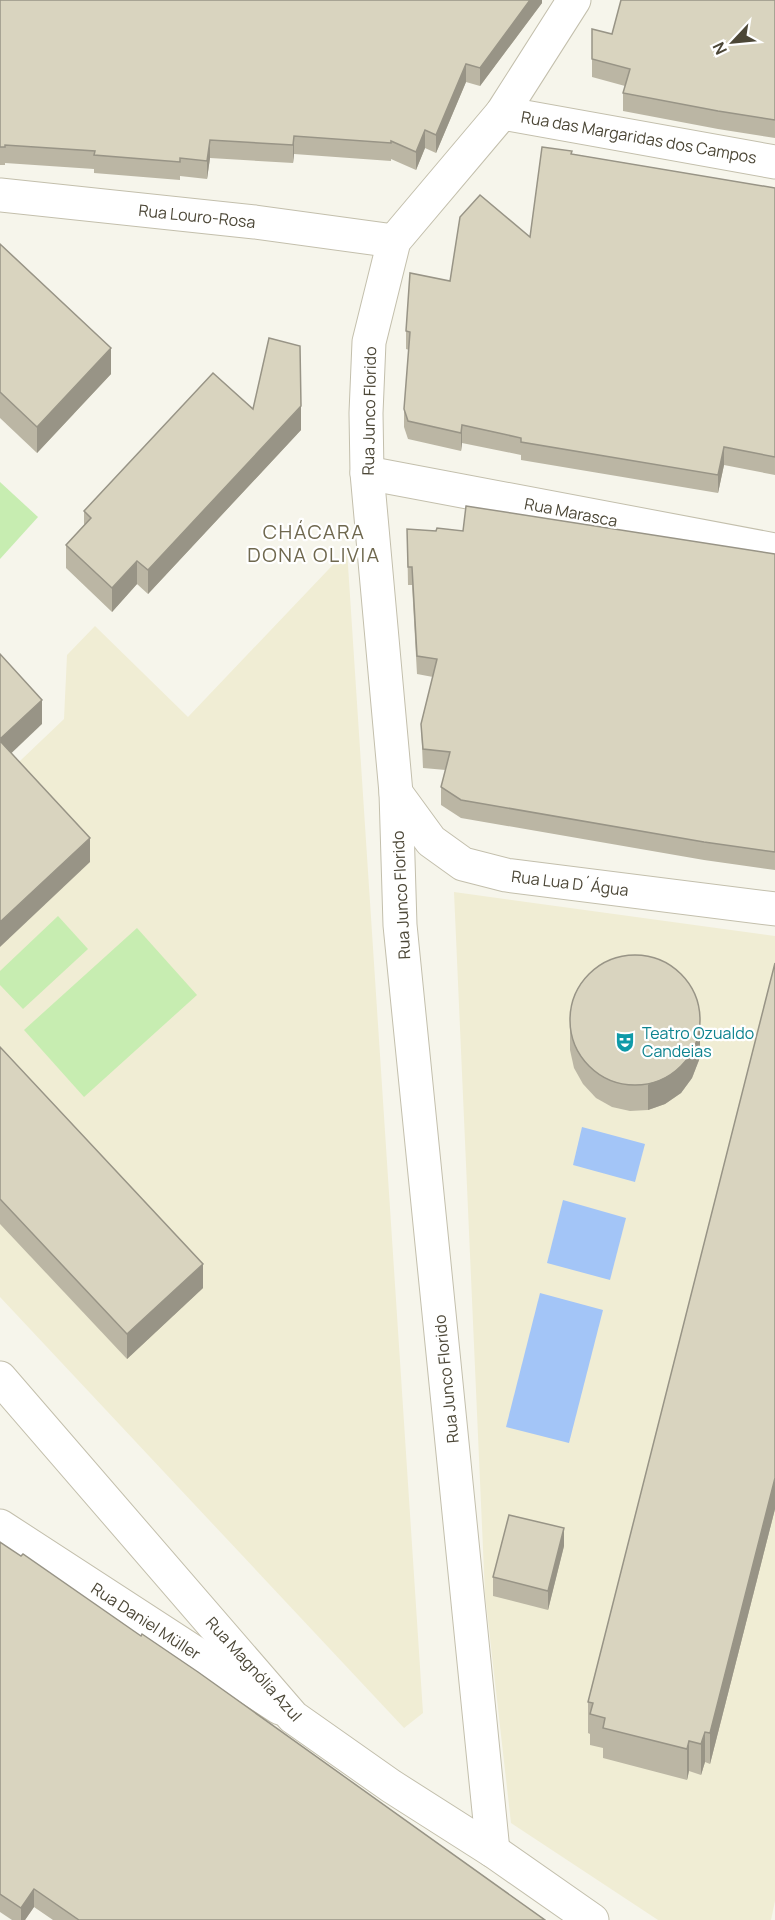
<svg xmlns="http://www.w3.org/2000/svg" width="775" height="1920" font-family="Manrope,sans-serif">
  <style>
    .education { fill: #f0edd4 }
    .green { fill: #c7edb1 }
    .water { fill: #a3c5f7 }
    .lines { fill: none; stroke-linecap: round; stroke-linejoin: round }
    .minor-casing { stroke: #c3bfac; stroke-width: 35 }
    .tertiary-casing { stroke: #c3bfac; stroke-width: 35 }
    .minor { stroke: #fff; stroke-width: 33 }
    .tertiary { stroke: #fff; stroke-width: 33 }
    .wall { fill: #bbb6a4 }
    .shaded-wall { fill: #989486 }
    .building { fill: #d9d4bf; stroke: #989486; stroke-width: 1.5 }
    .labels { text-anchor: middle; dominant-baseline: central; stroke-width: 4.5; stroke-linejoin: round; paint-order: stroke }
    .street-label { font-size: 16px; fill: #4c4737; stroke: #fff }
    .culture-label { font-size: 16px; fill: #0d838f; stroke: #fff; text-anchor: start }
    .quarter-label { font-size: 20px; letter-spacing: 1.5px; fill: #6f684e; stroke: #fff }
  </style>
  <rect width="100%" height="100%" fill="#f6f5eb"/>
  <!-- education -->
  <g class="education">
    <path d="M347,550l76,1163 -19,15 -404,-431v-517l64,-61 3,-64 28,-29 93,91z"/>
    <path d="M454,892l321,44v965l-4,19h-113l-147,-97 -26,-229z"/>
  </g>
  <!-- green -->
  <g class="green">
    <path d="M0,482l38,35 -38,42z"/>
    <path d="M58,916l30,33 -65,60 -23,-24v-14z"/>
    <path d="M137,928l60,67 -113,102 -60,-67z"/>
  </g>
  <!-- water -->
  <g class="water">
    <path d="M582,1127l63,17 -10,38 -62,-17z"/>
    <path d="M563,1200l63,18 -16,62 -63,-17z"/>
    <path d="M540,1293l63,17 -34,133 -63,-16z"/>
  </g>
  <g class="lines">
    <!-- minor casing -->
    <g class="minor-casing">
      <g id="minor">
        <path d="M502,113l273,49"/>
        <path d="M0,195l255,27 139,19"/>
        <path d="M367,473l408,77"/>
        <path d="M396,793l35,48 32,23 43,11 269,34"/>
        <path d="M0,1526l280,182"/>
        <path d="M493,1851l-93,-926 -4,-132 -29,-320 -1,-60 3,-71 25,-101 108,-128 72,-113"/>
      </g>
    </g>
    <!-- tertiary casing -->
    <g class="tertiary-casing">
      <path id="tertiary" d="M0,1378l293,339 98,69 102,65 99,69"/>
    </g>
    <!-- minor -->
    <use href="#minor" class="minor"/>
    <!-- tertiary -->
    <use href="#tertiary" class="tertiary"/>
  </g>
  <!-- wall -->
  <g class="wall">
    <path d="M0,0h542v3l-62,83 -14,-4 -30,71 -11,-5 -9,22 -25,-11v2l-97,-7 -1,9 -83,-5 -3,21 -27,-3v4l-86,-7v-4l-89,-6v2h-5z"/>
    <path d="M775,0v138l-57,-9 -95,-18v-18l2,-7 -33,-9v-48l20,5z"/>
    <path d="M572,154l203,34v287l-51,-10 -6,28 -197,-33v-5l-59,-12 -1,8 -53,-12 -4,-12v-18l5,-59 -3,-1v-18l44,-50 80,-44z"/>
    <path d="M0,244l111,130 -74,79 -37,-35z"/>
    <path d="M253,409l48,21 -153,164 -11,-10 -25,28 -46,-44v-23l18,-20v-14z"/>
    <path d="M407,529l29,2h27l312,23v316l-71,-10 -243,-42 -20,-13v-18l5,-17 -23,-2 -2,-44 12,-47 -16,-3 -5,-89h-4z"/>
    <path d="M775,963v546l-65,255 -5,-2 -4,13 -12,-4 -2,9 -84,-22v-10l-13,-3v-11l-2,-1v-31z"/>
    <path d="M570,1024l130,19 -1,17 -7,18 -11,15 -16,11 -17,6 -18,1 -18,-4 -16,-9 -13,-14 -9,-16 -4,-18z"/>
    <path d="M0,1047l203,241 -76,71 -127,-135z"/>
    <path d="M0,1542l545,378h-492l-19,-13 -9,13h-13l-12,-8z"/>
    <path d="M564,1546l-16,64 -55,-14v-19z"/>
  </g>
  <!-- shaded-wall -->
  <g class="shaded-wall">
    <path d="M530,0h12v3l-62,83v-18z"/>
    <path d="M466,64v18l-30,71v-18z"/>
    <path d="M425,130v18l-9,22v-18z"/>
    <path d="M294,136v18l-1,9v-18z"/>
    <path d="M210,140v18l-3,21v-18z"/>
    <path d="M111,348v26l-74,79v-26z"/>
    <path d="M301,406v24l-153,164v-24z"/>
    <path d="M462,425v18l-1,8v-18z"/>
    <path d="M724,447v18l-6,28v-18z"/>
    <path d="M137,561v23l-25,28v-24z"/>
    <path d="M42,700v24l-42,40v-25z"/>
    <path d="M90,838v24l-90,85v-25z"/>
    <path d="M700,1017v26l-1,17 -7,18 -11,15 -16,11 -17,6v-25z"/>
    <path d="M203,1264v24l-76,71v-25z"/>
    <path d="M775,1478v31l-65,255v-31z"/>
    <path d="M564,1528v18l-16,64v-19z"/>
    <path d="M705,1732v30l-4,13v-31z"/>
    <path d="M689,1741v30l-2,9v-31z"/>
    <path d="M34,1889v18l-9,13h-4v-12z"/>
  </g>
  <!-- building -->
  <g class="building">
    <path d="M0,0h530l-50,68 -14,-4 -30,71 -11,-5 -9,22 -25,-11v2l-97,-7 -1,9 -83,-5 -3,21 -27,-3v4l-86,-7 1,-4 -90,-6v2h-5z"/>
    <path d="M621,0h154v120l-57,-9 -95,-18 7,-24 -38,-10v-30l20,5z"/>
    <path d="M542,147l30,4 -1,3 204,34v269l-51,-10 -6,28 -197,-33v-4l-59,-13 -1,8 -53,-12 -4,-12 6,-77 -4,-1 4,-58 40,8 10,-64 20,-22 50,42z"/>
    <path d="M0,244l111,104 -74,79 -37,-35z"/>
    <path d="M269,338l31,8 1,60 -153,164 -11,-9 -25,27 -46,-43 25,-27 -7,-7 129,-138 40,36z"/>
    <path d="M466,506l309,48v298l-71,-10 -243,-42 -20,-13 9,-35 -27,-3 -2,-25 16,-65 -20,-3 -5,-89h-4l-1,-38 29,2 1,-3 26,3z"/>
    <path d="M0,654l42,46 -42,39z"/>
    <path d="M0,741l90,97 -90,84z"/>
    <circle cx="635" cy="1020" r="65"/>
    <path d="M775,963v515l-65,255 -5,-1 -4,12 -12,-3 -2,8 -84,-21 2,-10 -15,-4 3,-11 -5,-1z"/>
    <path d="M0,1047l203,217 -76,70 -127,-135z"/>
    <path d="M509,1515l55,13 -16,63 -55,-14z"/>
    <path d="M0,1542l21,14 2,-2 118,82 1,-2 56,38 347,248h-466l-45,-31 -13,19 -21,-14z"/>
  </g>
  <!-- icons -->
  <defs>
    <g id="theatre-bare" transform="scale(1.62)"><path d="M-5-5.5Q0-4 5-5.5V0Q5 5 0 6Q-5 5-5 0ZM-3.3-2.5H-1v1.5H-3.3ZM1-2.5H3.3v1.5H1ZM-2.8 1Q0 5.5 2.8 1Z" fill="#0f9aa8" stroke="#fff" stroke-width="2.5" paint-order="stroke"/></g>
  </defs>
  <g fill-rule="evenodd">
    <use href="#theatre-bare" x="625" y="1042"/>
  </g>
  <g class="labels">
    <!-- street labels -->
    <g class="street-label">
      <text transform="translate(639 137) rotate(10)">Rua das Margaridas dos Campos</text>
      <text transform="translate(197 216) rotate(6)">Rua Louro-Rosa</text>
      <text transform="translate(369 411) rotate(-89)">Rua Junco Florido</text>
      <text transform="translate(571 512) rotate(11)">Rua Marasca</text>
      <text transform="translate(570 883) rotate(7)">Rua Lua D´Água</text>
      <text transform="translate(401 895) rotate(-93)">Rua Junco Florido</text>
      <text transform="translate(446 1379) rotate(-96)">Rua Junco Florido</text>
      <text transform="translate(146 1621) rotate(33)">Rua Daniel Müller</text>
      <text transform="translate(254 1669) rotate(48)">Rua Magnólia Azul</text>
    </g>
    <!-- culture labels -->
    <g class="culture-label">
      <text x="642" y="1033">Teatro Ozualdo<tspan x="642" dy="18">Candeias</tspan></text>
    </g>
    <!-- quarter labels -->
    <g class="quarter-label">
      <text x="314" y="531">CHÁCARA<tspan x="314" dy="23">DONA OLIVIA</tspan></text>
    </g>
  </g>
  <!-- north arrow -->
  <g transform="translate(733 42) rotate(244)" stroke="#ffffff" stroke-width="4.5" paint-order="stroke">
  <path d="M0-4.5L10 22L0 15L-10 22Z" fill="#4c4737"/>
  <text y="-9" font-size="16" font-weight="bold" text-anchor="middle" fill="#4c4737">N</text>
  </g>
</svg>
